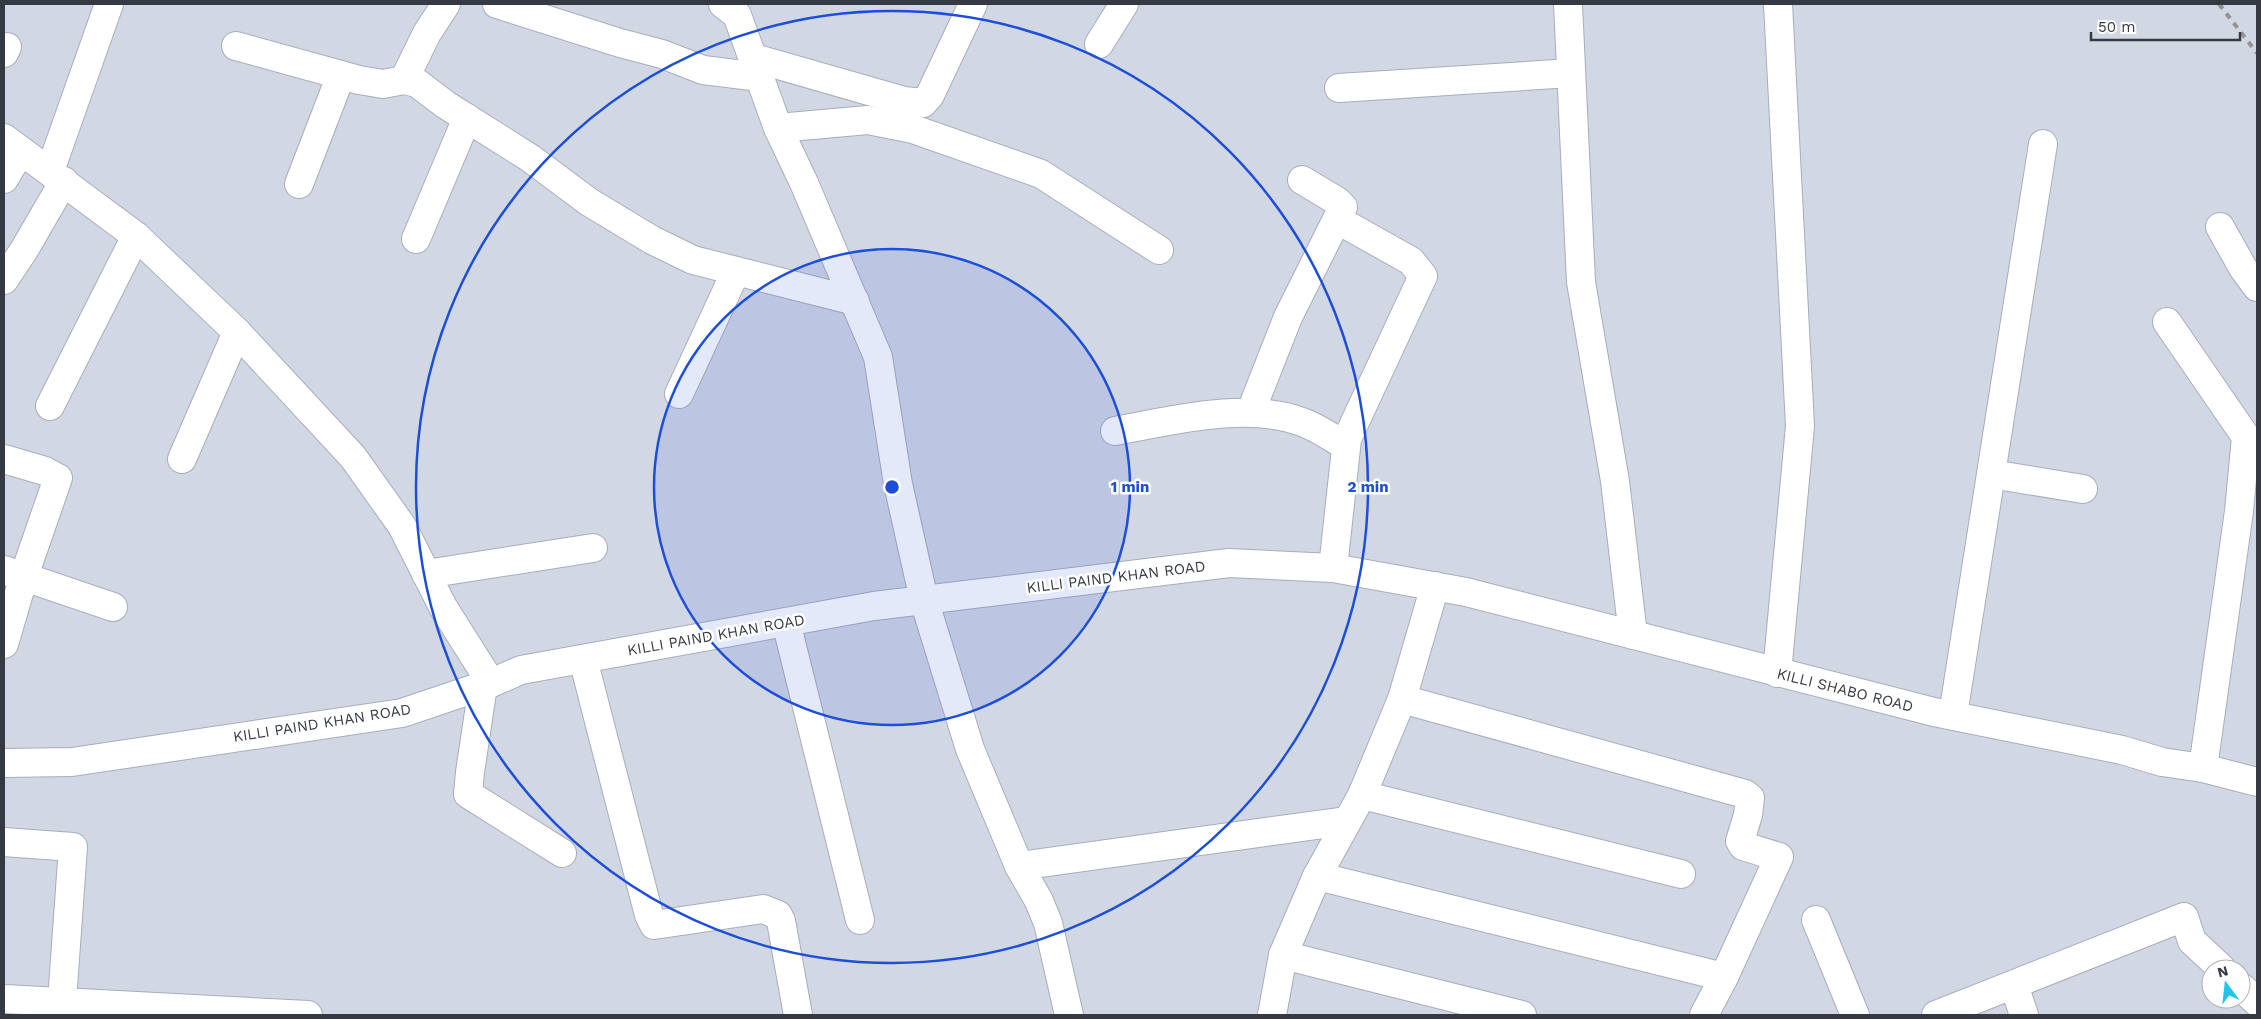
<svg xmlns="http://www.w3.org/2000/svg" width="2261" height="1019" font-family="'Work Sans',sans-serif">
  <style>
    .residential { fill: #d2d7e4; fill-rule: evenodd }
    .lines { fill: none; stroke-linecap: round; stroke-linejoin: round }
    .minor-casing { stroke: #a7adbb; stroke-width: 30 }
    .minor { stroke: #fff; stroke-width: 28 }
    .rail { stroke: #939393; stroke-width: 4; stroke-dasharray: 6 6; stroke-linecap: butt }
    .ring { fill: none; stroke: #1d4ed8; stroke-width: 2.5 }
    .labels { text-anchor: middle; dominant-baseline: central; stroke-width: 5; stroke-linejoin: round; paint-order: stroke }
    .street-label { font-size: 15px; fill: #343942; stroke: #fff }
    .centre { fill: #1d4ed8; stroke: #fff; stroke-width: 2.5 }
    .ring-label { font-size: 15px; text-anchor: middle; font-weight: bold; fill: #1d4ed8; stroke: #fff; stroke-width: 5; stroke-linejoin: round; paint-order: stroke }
  </style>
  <rect width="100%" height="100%" fill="#e4e7f1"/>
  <!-- residential -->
  <path class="residential" d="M4,4h2253v1011h-2253zM2211,969h30v30h-30z"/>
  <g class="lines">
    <!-- minor casing -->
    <g class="minor-casing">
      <g id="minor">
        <path d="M497,4l123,39 42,11 41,16 57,7"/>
        <path d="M723,4l14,11 41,113 26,55 74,174 20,127 26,116 46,149 49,117 20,35 9,22 21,92"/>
        <path d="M1568,4l13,278 34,199 18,154"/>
        <path d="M1099,44l25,-40"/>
        <path d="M236,46l123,34 24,4 21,-4 13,3 29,22 84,53 59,44 63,38 41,20 162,41"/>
        <path d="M4,53l3,-6"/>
        <path d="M754,58l150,43 19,2 7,-8 43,-91"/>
        <path d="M404,80l23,-47 19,-29"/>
        <path d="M1339,88l232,-15"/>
        <path d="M778,128l90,-8 45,9 128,45 118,76"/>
        <path d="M4,138l132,98 101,96 116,125 49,69 41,81 48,76"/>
        <path d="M50,171l59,-167"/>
        <path d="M4,179l17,-28"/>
        <path d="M299,184l42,-109"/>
        <path d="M2220,227l23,41 14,19"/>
        <path d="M416,239l51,-121"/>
        <path d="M4,280l20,-30 40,-69"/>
        <path d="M2167,322l79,115 -7,74 -36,257"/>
        <path d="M679,394l57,-123"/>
        <path d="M50,406l86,-170"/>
        <path d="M1251,411l37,-94 55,-110 -6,-6 -35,-21"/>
        <path d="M1115,431c56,-10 132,-30 187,-9 15,5 30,16 44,24"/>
        <path d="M4,459l41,12 13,7 -34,98 -20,68"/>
        <path d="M182,459l55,-127"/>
        <path d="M1991,474l92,15"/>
        <path d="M1333,568l14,-129 76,-163 -12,-15 -73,-41"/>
        <path d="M4,570l109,37"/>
        <path d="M426,574l167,-26"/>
        <path d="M786,622l74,298"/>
        <path d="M583,659l66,256 5,10 109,-16 15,6 3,6 17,94"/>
        <path d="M1777,673l23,-247 -22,-422"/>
        <path d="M483,686l-13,86 -2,22 94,59"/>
        <path d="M1953,715l90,-571"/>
        <path d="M4,763l68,-1 330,-49 89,-30 30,-13 353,-64 355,-43 104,5 133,24 468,120 188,38 40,12 41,6 54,14"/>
        <path d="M1362,795l319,79"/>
        <path d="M4,842l69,5 -11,154"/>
        <path d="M1019,866l327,-45"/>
        <path d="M1317,876l407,101 55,-120 -36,-11 -3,-5 8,-26 2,-17 -5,-4 -343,-95"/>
        <path d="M1816,920l39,95"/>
        <path d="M1283,955l239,60"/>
        <path d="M2014,985l10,30"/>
        <path d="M2241,987l16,15"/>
        <path d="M4,999l304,16"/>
        <path d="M1272,1015l11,-60 34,-79 45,-81 40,-96 33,-113"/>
        <path d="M1704,1015l20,-38"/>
        <path d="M1936,1015l248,-98 8,24 30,28"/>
      </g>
    </g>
    <!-- minor -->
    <use href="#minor" class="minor"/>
    <!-- rail -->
    <path class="rail" d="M2219,4l38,49"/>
  </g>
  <!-- distance rings -->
  <circle cx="892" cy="487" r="238" fill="#1d4ed8" fill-opacity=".12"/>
  <g class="ring">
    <circle cx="892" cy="487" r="238"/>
    <circle cx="892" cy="487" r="476"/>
  </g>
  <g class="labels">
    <!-- street labels -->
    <g class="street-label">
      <text transform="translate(1116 577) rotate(-7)">KILLI PAIND KHAN ROAD</text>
      <text transform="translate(716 635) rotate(-10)">KILLI PAIND KHAN ROAD</text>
      <text transform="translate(1845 690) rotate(14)">KILLI SHABO ROAD</text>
      <text transform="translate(322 723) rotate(-9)">KILLI PAIND KHAN ROAD</text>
    </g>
  </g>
  <circle cx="892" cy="487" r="8" class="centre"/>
  <g class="ring-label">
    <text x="1130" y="492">1 min</text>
    <text x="1368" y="492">2 min</text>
  </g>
  <!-- border -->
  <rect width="2261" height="1019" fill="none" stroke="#343942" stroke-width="10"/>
  <!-- north arrow -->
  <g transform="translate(2226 984) rotate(345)"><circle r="24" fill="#ffffff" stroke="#aeb0b3"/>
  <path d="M0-4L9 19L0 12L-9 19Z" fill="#1ec5ed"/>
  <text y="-8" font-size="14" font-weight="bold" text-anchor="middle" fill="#343942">N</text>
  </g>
  <!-- scale -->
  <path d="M2091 32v8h149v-8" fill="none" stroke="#343942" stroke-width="2.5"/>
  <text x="2098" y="32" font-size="15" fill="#343942" stroke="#ffffff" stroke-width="4" paint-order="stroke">50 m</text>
</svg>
